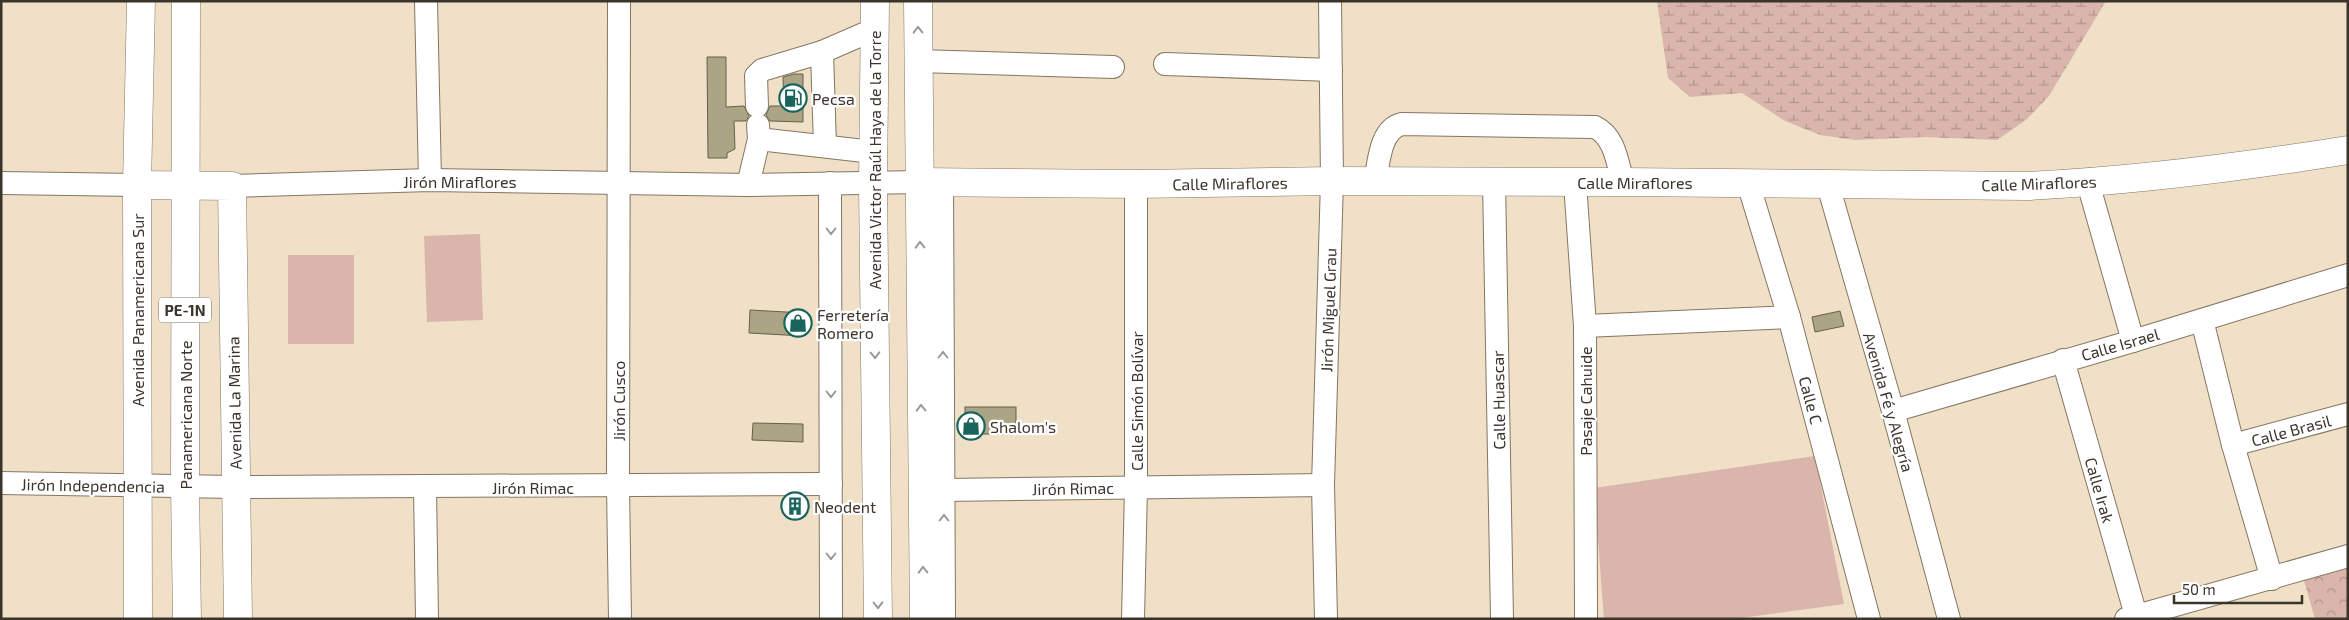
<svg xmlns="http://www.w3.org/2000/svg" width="2349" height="620" font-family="'Exo 2',sans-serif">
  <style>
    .wetland { fill: url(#wetland-marsh) }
    .park { fill: url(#park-crowns) }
    .garden { fill: #d9b5ac }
    .building { fill: #aba586; stroke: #646048 }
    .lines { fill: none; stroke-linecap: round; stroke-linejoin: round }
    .minor-casing { stroke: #857661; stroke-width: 24 }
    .major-casing { stroke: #857661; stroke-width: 29 }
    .highway-casing { stroke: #857661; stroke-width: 29 }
    .minor { stroke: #fff; stroke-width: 22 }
    .major { stroke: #fff; stroke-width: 28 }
    .highway { stroke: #fff; stroke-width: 28 }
    .oneway { stroke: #9d9a95 }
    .labels { text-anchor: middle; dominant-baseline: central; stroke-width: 4.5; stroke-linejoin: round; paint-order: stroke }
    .shield { fill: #fff; stroke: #76716b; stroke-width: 1 }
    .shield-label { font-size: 15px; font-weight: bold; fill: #3b342b }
    .poi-label { font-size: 16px; fill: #3b342b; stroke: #fff; text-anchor: start }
    .street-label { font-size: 16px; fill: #3b342b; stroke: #fff }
  </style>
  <defs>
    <pattern id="wetland-marsh" width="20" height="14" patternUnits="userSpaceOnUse" patternTransform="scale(1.25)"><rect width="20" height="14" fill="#d9b5ac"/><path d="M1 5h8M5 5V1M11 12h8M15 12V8" fill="none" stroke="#b1948c"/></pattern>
    <pattern id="park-crowns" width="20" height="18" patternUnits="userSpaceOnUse" patternTransform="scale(1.25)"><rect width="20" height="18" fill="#d9b5ac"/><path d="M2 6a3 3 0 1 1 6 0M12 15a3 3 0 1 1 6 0" fill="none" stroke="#b1948c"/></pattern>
  </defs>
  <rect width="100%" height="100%" fill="#f0e0c8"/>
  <!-- wetland -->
  <path class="wetland" d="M1657,1h449l-57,95 -23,24 -29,20 -72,-3 -70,3 -35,-5 -35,-14 -43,-28 -52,4 -22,-19z"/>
  <!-- park -->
  <path class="park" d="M2348,565v54h-33l-12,-42z"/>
  <!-- garden -->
  <g class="garden">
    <path d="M480,234l3,86 -56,2 -3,-86z"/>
    <rect x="288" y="255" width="66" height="89"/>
    <path d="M1815,456l29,148 -111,15h-129l-10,-131z"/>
  </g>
  <!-- building -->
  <g class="building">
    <path d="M707,57h19v50l18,-1 5,10 -3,5h-12l1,28 -8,4v5h-19z"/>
    <path d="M794,74h9v48l-33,-1 -4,-6 4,-9h14l-1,-29z"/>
    <path d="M750,310l54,3 -1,23 -54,-3z"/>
    <path d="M1840,311l4,15 -29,6 -3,-15z"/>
    <rect x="965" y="407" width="51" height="27"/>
    <path d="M753,423l50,1v18l-51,-2z"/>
    <path d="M785,497h21v19l-22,-1z"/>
  </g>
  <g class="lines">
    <!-- minor casing -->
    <g class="minor-casing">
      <g id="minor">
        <path d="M426,1l4,179"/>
        <path d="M619,1l-1,485 2,133"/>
        <path d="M822,52l3,94"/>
        <path d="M918,61l195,6"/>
        <path d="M1165,64l166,6"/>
        <path d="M757,106l-1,-30 6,-6 60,-18 53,-23"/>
        <path d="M759,139l114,13"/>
        <path d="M1375,181c4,-19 5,-52 27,-57l193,3c20,10 22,35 28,55"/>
        <path d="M942,182l2,437"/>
        <path d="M1494,182l8,437"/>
        <path d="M1,183l136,2"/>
        <path d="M830,183l1,436"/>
        <path d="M1575,183l10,143 1,293"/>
        <path d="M1748,183l41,134 80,302"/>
        <path d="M2088,183l45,158"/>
        <path d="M748,185l11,-46 -1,-14"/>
        <path d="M1828,185l65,226 56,208"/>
        <path d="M232,186l198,-6 318,5 171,-3"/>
        <path d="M2202,320l31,125 39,134"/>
        <path d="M1585,326l204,-9"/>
        <path d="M2063,360l74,259"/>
        <path d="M1893,411l240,-70 215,-66"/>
        <path d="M2233,445l115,-31"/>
        <path d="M1,483l234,4 596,-3"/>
        <path d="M425,487l2,132"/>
        <path d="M944,490l379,-5"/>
        <path d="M1133,619l3,-132v-303"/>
        <path d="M1326,619l-3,-134 9,-304 -2,-180"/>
        <path d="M2126,619l222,-63"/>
      </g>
    </g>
    <!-- major casing -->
    <g class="major-casing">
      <g id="major">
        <path d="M875,1l-2,183 5,435"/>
        <path d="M918,1l6,618"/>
        <path d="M919,182l217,2 196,-3 291,1 403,4c108,-5 216,-19 322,-36"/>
        <path d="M137,185l95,1 6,433"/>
        <path d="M138,619l-1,-434 4,-184"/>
      </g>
    </g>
    <!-- highway casing -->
    <g class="highway-casing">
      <path id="highway" d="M186,1l-1,486 2,132"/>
    </g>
    <!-- minor -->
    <use href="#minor" class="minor"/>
    <!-- major -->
    <use href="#major" class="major"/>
    <!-- highway -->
    <use href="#highway" class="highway"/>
  </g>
  <!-- one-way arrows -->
  <defs><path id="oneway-chevron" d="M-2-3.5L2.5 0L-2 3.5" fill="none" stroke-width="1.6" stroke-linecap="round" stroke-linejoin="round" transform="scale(1.25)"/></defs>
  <g class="oneway">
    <use href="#oneway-chevron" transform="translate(918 30) rotate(-91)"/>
    <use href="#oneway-chevron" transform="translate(831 231) rotate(90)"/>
    <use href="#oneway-chevron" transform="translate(920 245) rotate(-91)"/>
    <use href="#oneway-chevron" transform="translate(875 355) rotate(89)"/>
    <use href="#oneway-chevron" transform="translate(943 355) rotate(-90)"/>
    <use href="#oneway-chevron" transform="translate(831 394) rotate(90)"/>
    <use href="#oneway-chevron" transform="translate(921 408) rotate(-91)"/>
    <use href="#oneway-chevron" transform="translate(944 518) rotate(-90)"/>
    <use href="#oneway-chevron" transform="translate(831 556) rotate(90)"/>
    <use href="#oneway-chevron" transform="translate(923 570) rotate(-91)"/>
    <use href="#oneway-chevron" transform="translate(878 605) rotate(89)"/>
  </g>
  <!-- icons -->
  <defs>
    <g id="fuel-ring" transform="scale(1.4375)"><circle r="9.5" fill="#fff" stroke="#19645c" stroke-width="1.5"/><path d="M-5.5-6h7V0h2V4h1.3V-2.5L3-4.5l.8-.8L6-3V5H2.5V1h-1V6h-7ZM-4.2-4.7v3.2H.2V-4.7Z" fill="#19645c"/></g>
    <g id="shop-ring" transform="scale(1.4375)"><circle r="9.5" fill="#fff" stroke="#19645c" stroke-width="1.5"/><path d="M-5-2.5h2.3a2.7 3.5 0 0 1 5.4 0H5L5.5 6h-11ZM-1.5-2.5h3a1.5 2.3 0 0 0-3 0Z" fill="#19645c"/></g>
    <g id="building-ring" transform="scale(1.4375)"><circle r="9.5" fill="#fff" stroke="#19645c" stroke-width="1.5"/><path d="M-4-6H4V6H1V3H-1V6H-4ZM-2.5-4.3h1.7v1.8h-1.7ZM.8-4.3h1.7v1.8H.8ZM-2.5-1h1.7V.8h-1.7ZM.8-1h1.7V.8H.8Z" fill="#19645c"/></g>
  </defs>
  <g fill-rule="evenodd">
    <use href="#fuel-ring" x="793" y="98"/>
    <use href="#shop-ring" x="798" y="323"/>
    <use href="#shop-ring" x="971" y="426"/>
    <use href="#building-ring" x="795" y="506"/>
  </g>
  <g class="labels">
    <!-- shield labels -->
    <rect class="shield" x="159" y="297.5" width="52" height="25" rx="4"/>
    <g class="shield-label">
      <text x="185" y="310">PE-1N</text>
    </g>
    <!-- poi labels -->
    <g class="poi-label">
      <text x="812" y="98">Pecsa</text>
      <text x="817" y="314">Ferretería<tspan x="817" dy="18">Romero</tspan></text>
      <text x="990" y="426">Shalom's</text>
      <text x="814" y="506">Neodent</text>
    </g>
    <!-- street labels -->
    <g class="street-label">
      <text transform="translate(874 160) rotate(-90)">Avenida Victor Raúl Haya de la Torre</text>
      <text x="460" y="181">Jirón Miraflores</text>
      <text x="1635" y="182">Calle Miraflores</text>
      <text transform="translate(1230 183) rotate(-1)">Calle Miraflores</text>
      <text transform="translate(2039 183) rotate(-2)">Calle Miraflores</text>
      <text transform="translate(137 310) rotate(-90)">Avenida Panamericana Sur</text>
      <text transform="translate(1328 310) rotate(-88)">Jirón Miguel Grau</text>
      <text transform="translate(2120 344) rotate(-16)">Calle Israel</text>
      <text transform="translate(1498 400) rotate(-91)">Calle Huascar</text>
      <text transform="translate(1811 400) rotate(75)">Calle C</text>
      <text transform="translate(618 401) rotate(-90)">Jirón Cusco</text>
      <text transform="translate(1136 401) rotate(-90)">Calle Simón Bolívar</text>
      <text transform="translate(1585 401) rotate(-90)">Pasaje Cahuide</text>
      <text transform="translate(1889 402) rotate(74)">Avenida Fé y Alegría</text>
      <text transform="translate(234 403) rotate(-91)">Avenida La Marina</text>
      <text transform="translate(185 415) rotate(-90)">Panamericana Norte</text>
      <text transform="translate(2291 430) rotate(-15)">Calle Brasil</text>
      <text transform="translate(93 485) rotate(1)">Jirón Independencia</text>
      <text x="533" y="487">Jirón Rimac</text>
      <text transform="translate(1073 488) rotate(-1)">Jirón Rimac</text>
      <text transform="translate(2100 490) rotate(74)">Calle Irak</text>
    </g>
  </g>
  <!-- border -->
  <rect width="2349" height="620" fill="none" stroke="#3b342b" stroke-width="5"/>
  <!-- scale -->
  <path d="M2174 595v8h128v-8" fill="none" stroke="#3b342b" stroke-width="2.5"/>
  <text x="2182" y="595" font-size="15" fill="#3b342b" stroke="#ffffff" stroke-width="4" paint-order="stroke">50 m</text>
</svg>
